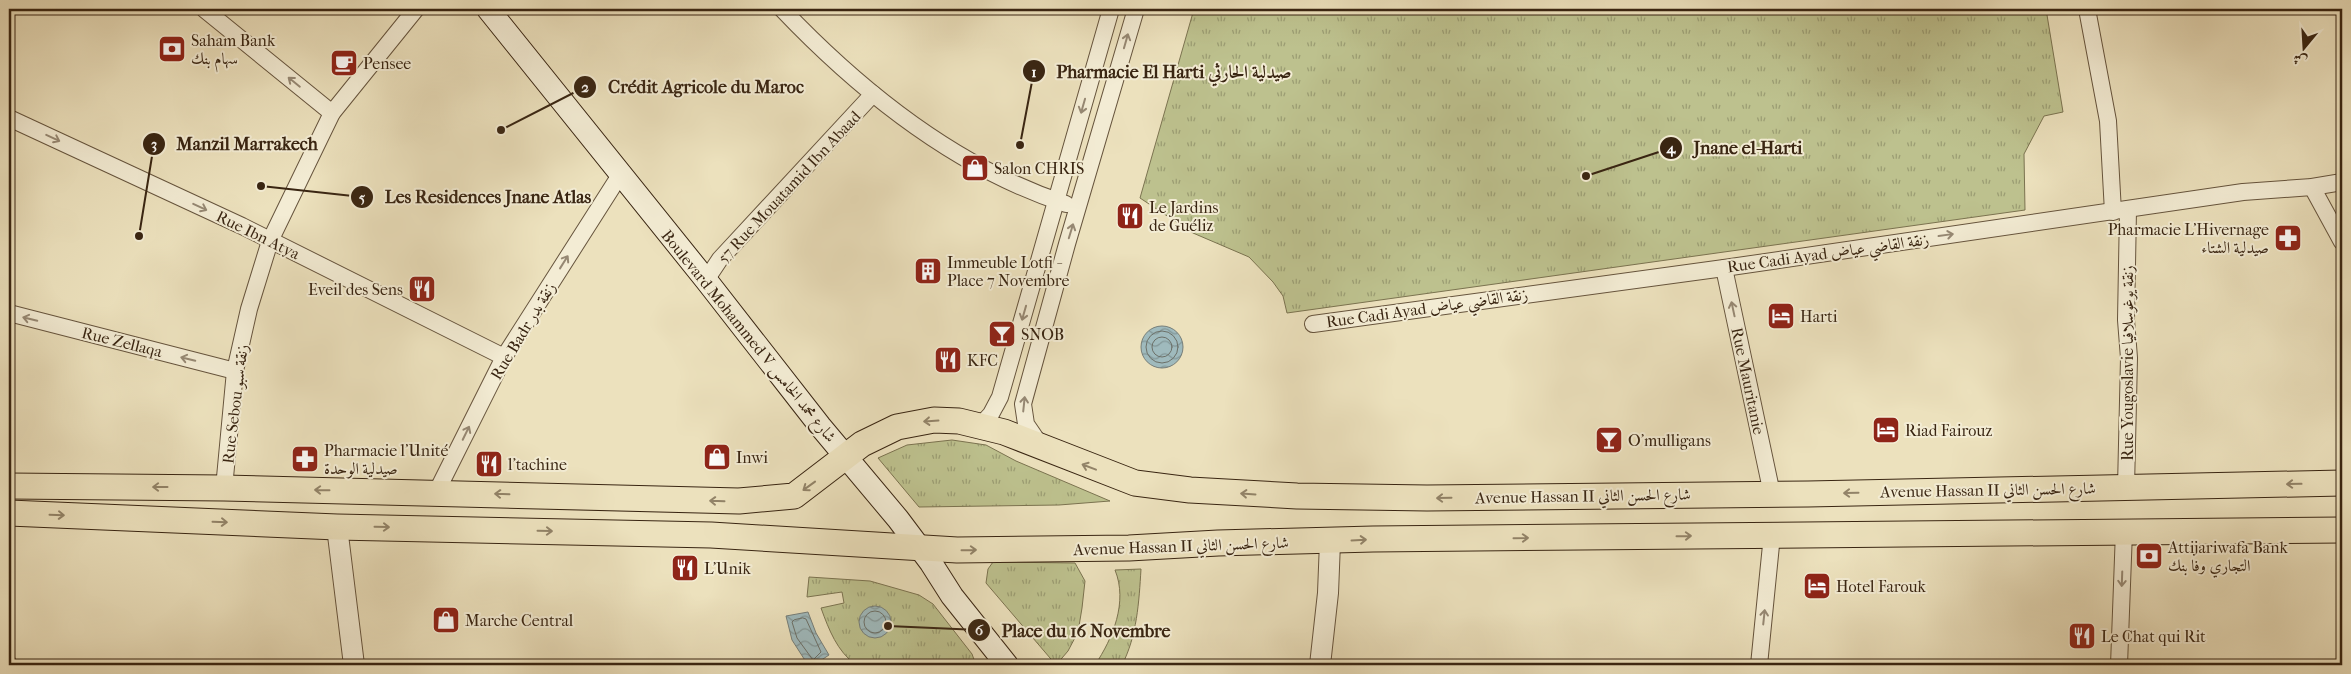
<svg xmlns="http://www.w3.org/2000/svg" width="2351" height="674" font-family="'IM FELL French Canon',Amiri,serif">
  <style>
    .park { fill: url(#park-tufts); stroke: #7b7350 }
    .water { fill: url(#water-waves); stroke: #767e79 }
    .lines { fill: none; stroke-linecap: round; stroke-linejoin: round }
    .shore { stroke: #6c7068; stroke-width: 1 }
    .minor-casing { stroke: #66543d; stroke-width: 18 }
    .tertiary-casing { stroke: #66543d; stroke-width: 22 }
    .secondary-casing { stroke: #392512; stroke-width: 24 }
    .primary-casing { stroke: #392512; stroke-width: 27 }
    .minor { stroke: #f3ecd4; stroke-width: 16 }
    .tertiary { stroke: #f3ecd4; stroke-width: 20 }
    .secondary { stroke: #f3ecd4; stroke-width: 22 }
    .primary { stroke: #ece1bd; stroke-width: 25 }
    .oneway { stroke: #968873 }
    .oneway2 { stroke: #928368 }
    .labels { text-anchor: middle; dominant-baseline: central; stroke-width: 4; stroke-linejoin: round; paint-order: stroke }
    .poi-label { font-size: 16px; fill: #392512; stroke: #f3ecd4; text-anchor: start }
    .street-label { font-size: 16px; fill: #392512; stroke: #f3ecd4 }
    .leader { fill: none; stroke: #392512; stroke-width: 2 }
    .callout-dot { fill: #392512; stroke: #f3ecd4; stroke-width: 2 }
    .mark-label { font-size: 15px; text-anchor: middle; font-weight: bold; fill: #fff }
    .callout-label { font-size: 18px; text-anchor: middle; font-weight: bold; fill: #392512; stroke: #f3ecd4; stroke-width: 4; stroke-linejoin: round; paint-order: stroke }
  </style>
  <defs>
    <pattern id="park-tufts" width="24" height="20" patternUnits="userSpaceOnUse" patternTransform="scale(1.25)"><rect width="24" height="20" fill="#bdc18e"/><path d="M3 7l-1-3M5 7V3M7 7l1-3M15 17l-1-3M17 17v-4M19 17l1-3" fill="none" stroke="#9b9d73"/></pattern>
    <pattern id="water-waves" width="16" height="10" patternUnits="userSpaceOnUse" patternTransform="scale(1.25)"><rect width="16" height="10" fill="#9fbabd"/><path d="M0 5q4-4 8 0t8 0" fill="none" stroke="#839798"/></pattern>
  </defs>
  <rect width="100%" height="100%" fill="#ece1bd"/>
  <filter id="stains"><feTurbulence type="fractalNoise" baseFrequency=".004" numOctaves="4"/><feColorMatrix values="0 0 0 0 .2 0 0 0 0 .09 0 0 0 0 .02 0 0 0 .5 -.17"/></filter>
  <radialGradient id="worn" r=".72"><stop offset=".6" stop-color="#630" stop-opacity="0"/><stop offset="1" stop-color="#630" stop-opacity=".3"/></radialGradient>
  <!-- park -->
  <g class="park">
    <path d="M1194,9h852l17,103 -19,4 -20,38 1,56 -738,103 -4,-17 -10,-14 -24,-25 -56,-24 -53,-35z"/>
    <path d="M952,440l34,5 30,16 94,40 -51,4 -140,2 -41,-49 29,-13z"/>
    <path d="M993,562l82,1 10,18 -3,27 -4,24 -10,19 -12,14 -70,-82 2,-14z"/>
    <path d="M1141,569c-2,33 -4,67 -19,96h-27c18,-27 33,-63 20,-95z"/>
    <path d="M809,577l61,4 49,14 14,9 39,50 4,11h-120c-19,-14 -27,-35 -35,-57l23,-5 -2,-11 -35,5z"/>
  </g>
  <!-- water -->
  <g class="water">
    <circle cx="1162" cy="347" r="21"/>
    <circle cx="875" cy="622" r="16"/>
    <path d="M808,612l8,21 13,22 -15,10h-6l-16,-25 -6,-24z"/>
  </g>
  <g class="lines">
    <!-- shore -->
    <g class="shore">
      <circle cx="1162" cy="347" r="16"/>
      <circle cx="1162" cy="347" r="10"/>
      <circle cx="875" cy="622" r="11"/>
      <path d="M803,618l3,1 15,33 -8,8 -16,-22 -5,-16 2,-2z"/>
    </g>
    <!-- minor casing -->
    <g class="minor-casing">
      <g id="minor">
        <path d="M204,9l128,104"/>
        <path d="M782,9c79,83 174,159 284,195"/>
        <path d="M2087,9l21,112 5,91"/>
        <path d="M9,118l233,108 262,131"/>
        <path d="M2312,187l30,55"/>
        <path d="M1724,268l48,226"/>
        <path d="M706,280l14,-21 153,-165"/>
        <path d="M9,313l226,58"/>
        <path d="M1313,324l411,-56 519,-76 69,-5 30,-5"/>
        <path d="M980,426l11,-12 9,-17 111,-388"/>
        <path d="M1041,446l-15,-22 -3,-20 44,-160 69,-235"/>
        <path d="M2126,487l3,-129 -3,-38 2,-110"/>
        <path d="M224,488l11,-117 14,-62 21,-68 62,-128 84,-104"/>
        <path d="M436,493l68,-136 116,-182"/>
        <path d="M9,664v1"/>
        <path d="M1759,665l13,-130"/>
        <path d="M2119,665l5,-134"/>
      </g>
    </g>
    <!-- tertiary casing -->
    <g class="tertiary-casing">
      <g id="tertiary">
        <path d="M337,527l17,138"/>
        <path d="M1320,665l8,-72 2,-51"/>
      </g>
    </g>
    <!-- secondary casing -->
    <g class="secondary-casing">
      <path id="secondary" d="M488,9l218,271 114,146 78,93 33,44 21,33 55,69"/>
    </g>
    <!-- primary casing -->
    <g class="primary-casing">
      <g id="primary">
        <path d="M9,486l215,2 515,13 55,-5 68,-52 35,-17 37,-7 25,1 45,11 131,51 55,7 107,6 130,2 381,-4 534,-11"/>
        <path d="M9,513l328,14 374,8 246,15 172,-2 89,-5 155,-4 969,-9"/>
      </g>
    </g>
    <!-- minor -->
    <use href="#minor" class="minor"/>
    <!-- tertiary -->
    <use href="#tertiary" class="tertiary"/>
    <!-- secondary -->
    <use href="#secondary" class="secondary"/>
    <!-- primary -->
    <use href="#primary" class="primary"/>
  </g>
  <!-- one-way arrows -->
  <defs><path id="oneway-shaft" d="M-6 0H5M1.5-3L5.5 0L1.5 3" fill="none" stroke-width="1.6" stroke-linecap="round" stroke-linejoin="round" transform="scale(1.25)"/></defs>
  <g class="oneway">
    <use href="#oneway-shaft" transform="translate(1126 41) rotate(-74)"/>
    <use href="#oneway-shaft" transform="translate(294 82) rotate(-141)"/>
    <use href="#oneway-shaft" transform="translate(1083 106) rotate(106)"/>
    <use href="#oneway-shaft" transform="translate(53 138) rotate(25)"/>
    <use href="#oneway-shaft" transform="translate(200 207) rotate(25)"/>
    <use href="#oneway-shaft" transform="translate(1071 231) rotate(-73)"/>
    <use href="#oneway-shaft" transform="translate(1946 235) rotate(-8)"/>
    <use href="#oneway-shaft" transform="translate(564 262) rotate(-58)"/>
    <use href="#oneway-shaft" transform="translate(1733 309) rotate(-102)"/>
    <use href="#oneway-shaft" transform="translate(1024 313) rotate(106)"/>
    <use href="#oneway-shaft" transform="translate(30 319) rotate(-166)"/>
    <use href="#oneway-shaft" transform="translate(188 359) rotate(-166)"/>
    <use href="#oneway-shaft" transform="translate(1024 404) rotate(-84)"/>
    <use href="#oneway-shaft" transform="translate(466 433) rotate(-64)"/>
    <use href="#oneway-shaft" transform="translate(2122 579) rotate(92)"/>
    <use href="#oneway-shaft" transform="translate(1764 617) rotate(-84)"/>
  </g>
  <g class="oneway2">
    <use href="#oneway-shaft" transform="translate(931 421) rotate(176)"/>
    <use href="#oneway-shaft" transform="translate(1089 467) rotate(-159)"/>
    <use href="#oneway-shaft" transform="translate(2294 484) rotate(179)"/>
    <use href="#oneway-shaft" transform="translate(809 486) rotate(144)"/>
    <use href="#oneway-shaft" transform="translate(160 487) rotate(-180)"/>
    <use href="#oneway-shaft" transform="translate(322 490) rotate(-179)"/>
    <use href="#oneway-shaft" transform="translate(1851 493) rotate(179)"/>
    <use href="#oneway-shaft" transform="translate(502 494) rotate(-178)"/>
    <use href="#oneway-shaft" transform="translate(1248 494) rotate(-176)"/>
    <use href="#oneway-shaft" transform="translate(1444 498) rotate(179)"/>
    <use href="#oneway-shaft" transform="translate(717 501) rotate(-178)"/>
    <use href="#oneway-shaft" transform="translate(57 515) rotate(2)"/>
    <use href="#oneway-shaft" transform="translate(220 522) rotate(2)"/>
    <use href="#oneway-shaft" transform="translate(382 527) rotate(1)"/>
    <use href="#oneway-shaft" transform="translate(545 531) rotate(1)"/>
    <use href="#oneway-shaft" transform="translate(1684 536) rotate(-1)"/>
    <use href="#oneway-shaft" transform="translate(1521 538) rotate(-1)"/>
    <use href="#oneway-shaft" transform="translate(1359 540) rotate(-3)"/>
    <use href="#oneway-shaft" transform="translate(969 550) rotate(-1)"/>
  </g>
  <!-- icons -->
  <defs>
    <g id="bank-square" transform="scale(1.4375)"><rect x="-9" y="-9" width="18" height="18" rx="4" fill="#8f2418" stroke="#f3ecd4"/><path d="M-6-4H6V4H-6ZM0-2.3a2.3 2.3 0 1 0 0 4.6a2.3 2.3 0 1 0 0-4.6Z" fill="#fff"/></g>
    <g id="cafe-square" transform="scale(1.4375)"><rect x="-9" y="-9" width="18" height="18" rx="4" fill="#8f2418" stroke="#f3ecd4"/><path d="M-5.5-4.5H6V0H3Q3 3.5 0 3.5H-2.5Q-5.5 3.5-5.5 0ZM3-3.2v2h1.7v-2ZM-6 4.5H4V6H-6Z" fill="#fff"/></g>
    <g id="shop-square" transform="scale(1.4375)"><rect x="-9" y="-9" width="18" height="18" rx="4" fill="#8f2418" stroke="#f3ecd4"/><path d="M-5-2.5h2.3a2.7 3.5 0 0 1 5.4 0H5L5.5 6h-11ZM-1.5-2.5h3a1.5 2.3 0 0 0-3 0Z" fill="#fff"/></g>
    <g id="restaurant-square" transform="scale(1.4375)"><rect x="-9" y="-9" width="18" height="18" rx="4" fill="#8f2418" stroke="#f3ecd4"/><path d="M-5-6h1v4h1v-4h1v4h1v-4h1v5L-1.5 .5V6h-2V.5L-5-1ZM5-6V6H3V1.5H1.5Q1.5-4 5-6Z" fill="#fff"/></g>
    <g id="pharmacy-square" transform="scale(1.4375)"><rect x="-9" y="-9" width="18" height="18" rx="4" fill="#8f2418" stroke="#f3ecd4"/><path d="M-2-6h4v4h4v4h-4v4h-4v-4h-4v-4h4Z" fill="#fff"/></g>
    <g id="building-square" transform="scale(1.4375)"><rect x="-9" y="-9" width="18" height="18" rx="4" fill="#8f2418" stroke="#f3ecd4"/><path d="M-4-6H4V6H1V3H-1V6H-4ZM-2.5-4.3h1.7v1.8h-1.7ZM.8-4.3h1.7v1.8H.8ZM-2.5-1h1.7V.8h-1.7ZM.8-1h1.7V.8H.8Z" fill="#fff"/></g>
    <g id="hotel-square" transform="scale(1.4375)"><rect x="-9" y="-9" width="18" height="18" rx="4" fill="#8f2418" stroke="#f3ecd4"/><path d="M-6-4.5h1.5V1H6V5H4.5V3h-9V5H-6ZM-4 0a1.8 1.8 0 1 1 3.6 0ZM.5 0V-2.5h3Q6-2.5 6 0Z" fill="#fff"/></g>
    <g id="bar-square" transform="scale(1.4375)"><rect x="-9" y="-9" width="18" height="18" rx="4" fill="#8f2418" stroke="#f3ecd4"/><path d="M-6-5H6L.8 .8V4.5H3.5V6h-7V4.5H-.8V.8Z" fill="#fff"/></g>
  </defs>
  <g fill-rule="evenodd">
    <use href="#bank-square" x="172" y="49"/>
    <use href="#cafe-square" x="344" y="63"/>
    <use href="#shop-square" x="975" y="168"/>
    <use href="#restaurant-square" x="1130" y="216"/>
    <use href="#pharmacy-square" x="2288" y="238"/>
    <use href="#building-square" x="928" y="271"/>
    <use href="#restaurant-square" x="422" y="289"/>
    <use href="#hotel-square" x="1781" y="316"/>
    <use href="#bar-square" x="1002" y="334"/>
    <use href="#restaurant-square" x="948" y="360"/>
    <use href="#hotel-square" x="1886" y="430"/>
    <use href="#bar-square" x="1609" y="440"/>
    <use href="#shop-square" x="717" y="457"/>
    <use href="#pharmacy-square" x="305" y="459"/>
    <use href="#restaurant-square" x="489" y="464"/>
    <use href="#bank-square" x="2149" y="556"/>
    <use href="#restaurant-square" x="685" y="568"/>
    <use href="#hotel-square" x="1817" y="586"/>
    <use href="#shop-square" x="446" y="620"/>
    <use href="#restaurant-square" x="2082" y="636"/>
  </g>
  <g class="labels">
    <!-- poi labels -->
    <g class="poi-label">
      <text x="191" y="40">Saham Bank<tspan x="191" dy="18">سهام بنك</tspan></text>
      <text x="363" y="63">Pensee</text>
      <text x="994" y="168">Salon CHRIS</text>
      <text x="1149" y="207">Le Jardins<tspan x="1149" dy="18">de Guéliz</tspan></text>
      <text x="2269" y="229" text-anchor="end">Pharmacie L'Hivernage<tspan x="2269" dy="18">صيدلية الشتاء</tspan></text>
      <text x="947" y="262">Immeuble Lotfi -<tspan x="947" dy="18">Place 7 Novembre</tspan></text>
      <text x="403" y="289" text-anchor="end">Eveil des Sens</text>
      <text x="1800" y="316">Harti</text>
      <text x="1021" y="334">SNOB</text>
      <text x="967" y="360">KFC</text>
      <text x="1905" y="430">Riad Fairouz</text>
      <text x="1628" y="440">O'mulligans</text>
      <text x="324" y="450">Pharmacie l'Unité<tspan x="324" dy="18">صيدلية الوحدة</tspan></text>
      <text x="736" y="457">Inwi</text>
      <text x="508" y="464">l'tachine</text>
      <text x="2168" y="547">Attijariwafa Bank<tspan x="2168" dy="18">التجاري وفا بنك</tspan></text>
      <text x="704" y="568">L'Unik</text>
      <text x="1836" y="586">Hotel Farouk</text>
      <text x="465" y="620">Marche Central</text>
      <text x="2101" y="636">Le Chat qui Rit</text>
    </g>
    <!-- street labels -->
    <g class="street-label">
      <text transform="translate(789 187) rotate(-47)">57 Rue Mouatamid Ibn Abaad</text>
      <text transform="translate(258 235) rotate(26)">Rue Ibn Atya</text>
      <text transform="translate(1828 253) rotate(-8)">Rue Cadi Ayad زنقة القاضي عياض</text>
      <text transform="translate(1427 308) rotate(-8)">Rue Cadi Ayad زنقة القاضي عياض</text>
      <text transform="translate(523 331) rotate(-59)">Rue Badr زنقة بدر</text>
      <text transform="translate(749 336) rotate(51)">Boulevard Mohammed V شارع محمد الخامس</text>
      <text transform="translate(122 342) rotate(14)">Rue Zellaqa</text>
      <text transform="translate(2127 363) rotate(-90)">Rue Yougoslavie زنقة يوغوسلافيا</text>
      <text transform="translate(1748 381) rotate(78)">Rue Mauritanie</text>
      <text transform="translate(235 404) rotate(-83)">Rue Sebou زنقة سبو</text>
      <text transform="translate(1988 490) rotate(-1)">Avenue Hassan II شارع الحسن الثاني</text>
      <text transform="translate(1583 496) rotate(-1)">Avenue Hassan II شارع الحسن الثاني</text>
      <text transform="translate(1181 546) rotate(-2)">Avenue Hassan II شارع الحسن الثاني</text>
    </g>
  </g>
  <!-- callouts -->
  <path class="leader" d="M1020 145L1034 71M501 130L585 87M139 236L154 144M1586 176L1671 148M261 186L362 197M888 626L979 630"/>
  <g class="callout-dot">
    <circle cx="1020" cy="145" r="5"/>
    <circle cx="501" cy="130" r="5"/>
    <circle cx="139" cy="236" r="5"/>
    <circle cx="1586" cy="176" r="5"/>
    <circle cx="261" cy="186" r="5"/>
    <circle cx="888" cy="626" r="5"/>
    <circle cx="1034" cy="71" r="12"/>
    <circle cx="585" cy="87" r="12"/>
    <circle cx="154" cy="144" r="12"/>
    <circle cx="1671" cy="148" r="12"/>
    <circle cx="362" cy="197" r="12"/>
    <circle cx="979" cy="630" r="12"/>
  </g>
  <g class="mark-label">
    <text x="1034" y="77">1</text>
    <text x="585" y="92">2</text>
    <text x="154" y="149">3</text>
    <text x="1671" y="153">4</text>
    <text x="362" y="202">5</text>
    <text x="979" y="635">6</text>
  </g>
  <g class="callout-label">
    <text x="1174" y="78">Pharmacie El Harti صيدلية الحارثي</text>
    <text x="706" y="93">Crédit Agricole du Maroc</text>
    <text x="247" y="150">Manzil Marrakech</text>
    <text x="1748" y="154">Jnane el-Harti</text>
    <text x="488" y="203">Les Residences Jnane Atlas</text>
    <text x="1086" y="637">Place du 16 Novembre</text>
  </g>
  <!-- margin -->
  <rect width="2351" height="674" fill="none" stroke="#ece1bd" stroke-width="30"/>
  <rect x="10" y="10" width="2331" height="654" fill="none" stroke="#392512" stroke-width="2.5"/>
  <rect x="15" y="15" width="2321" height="644" fill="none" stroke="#392512"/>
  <!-- north arrow -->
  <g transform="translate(2304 48) rotate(198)" stroke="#f3ecd4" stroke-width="4" paint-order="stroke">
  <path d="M0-4L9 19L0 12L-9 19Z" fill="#392512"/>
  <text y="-8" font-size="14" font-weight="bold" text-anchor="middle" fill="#392512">ش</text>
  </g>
  <rect width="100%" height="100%" filter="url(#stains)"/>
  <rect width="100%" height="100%" fill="url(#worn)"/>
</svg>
